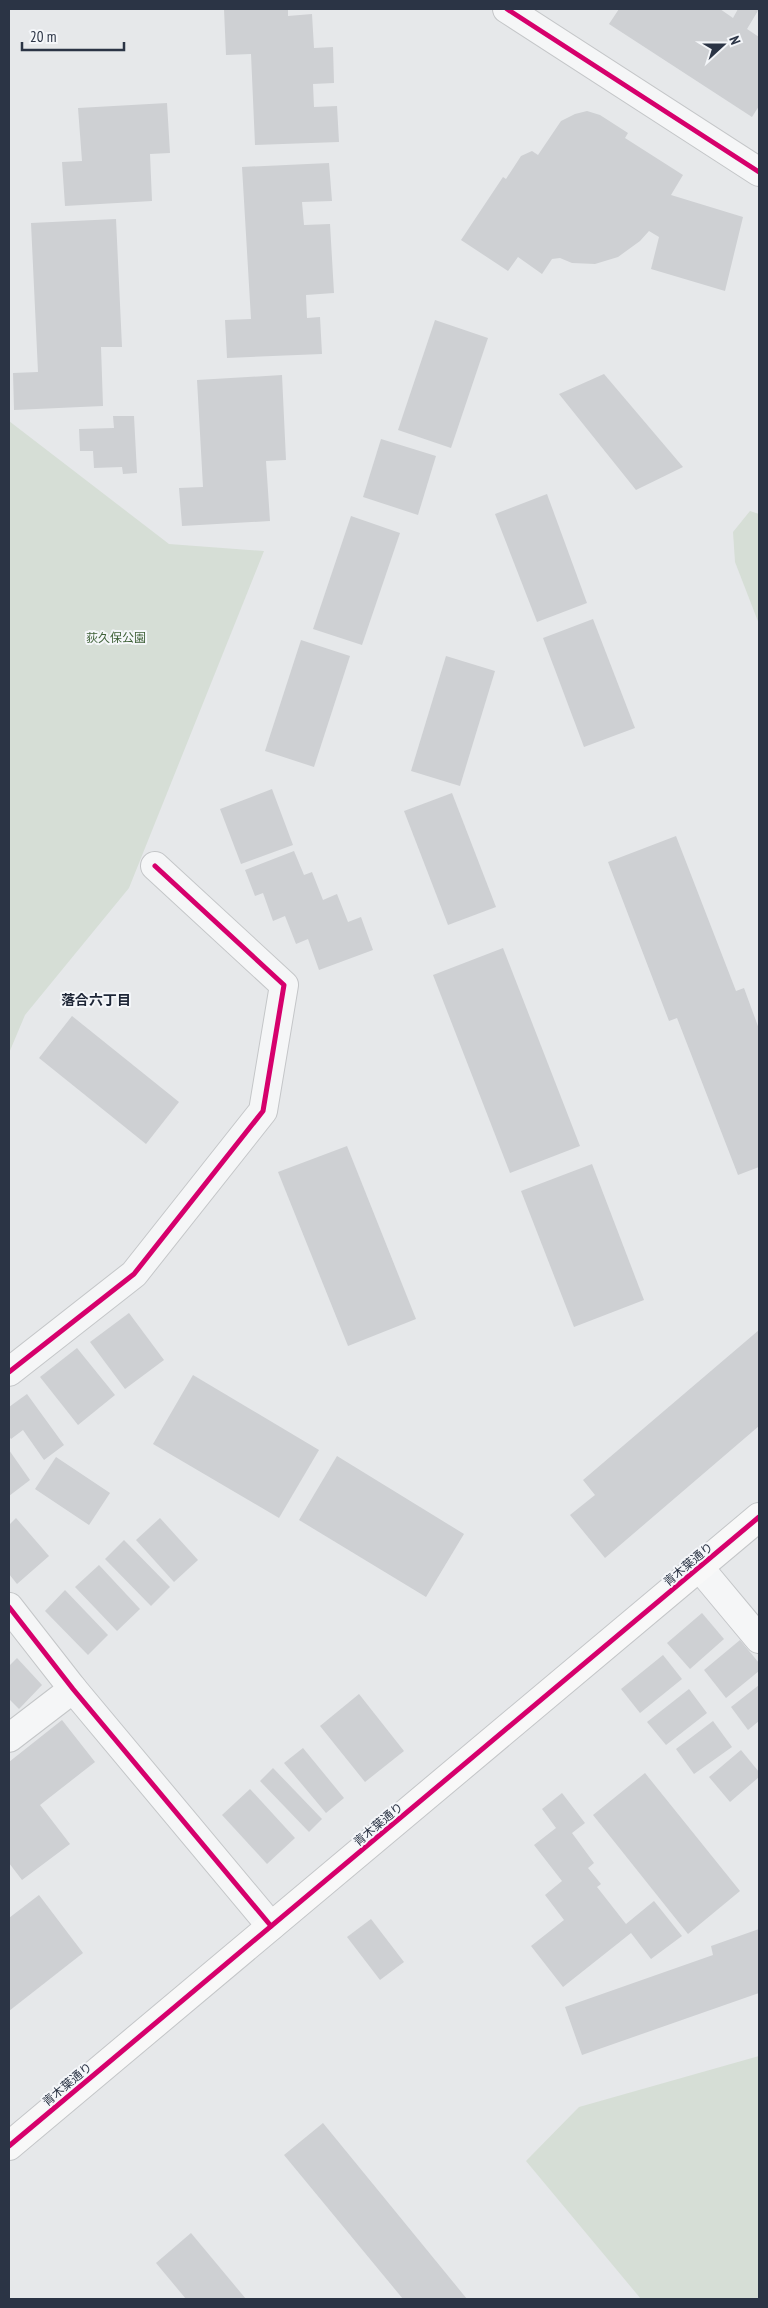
<svg xmlns="http://www.w3.org/2000/svg" width="768" height="2308" font-family="'PT Sans Narrow','Noto Sans JP',sans-serif">
  <style>
    .green { fill: #d6ded6 }
    .building { fill: #ced0d3 }
    .lines { fill: none; stroke-linecap: round; stroke-linejoin: round }
    .street-casing { stroke: #c4c6c8; stroke-width: 30 }
    .secondary-casing { stroke: #c4c6c8; stroke-width: 30 }
    .street { stroke: #f5f6f7; stroke-width: 28 }
    .secondary { stroke: #f8f8f8; stroke-width: 28 }
    .cycleway-casing { stroke: #f4f6f9; stroke-width: 8 }
    .cycleway { stroke: #d6006c; stroke-width: 5 }
    .labels { text-anchor: middle; dominant-baseline: central; stroke-width: 4; stroke-linejoin: round; paint-order: stroke }
    .park-label { font-size: 12px; fill: #3f6138; stroke: #f4f6f9 }
    .street-label { font-size: 12px; fill: #2b3445; stroke: #f4f6f9 }
    .neighbourhood-label { font-size: 14px; font-weight: bold; fill: #1d2536; stroke: #f4f6f9 }
  </style>
  <rect width="100%" height="100%" fill="#e6e8ea"/>
  <!-- green -->
  <g class="green">
    <path d="M9,421l160,123 95,7 -135,337 -104,127 -16,38z"/>
    <path d="M750,511l9,3v110l-24,-62 -2,-30z"/>
    <path d="M759,2056v243h-118l-115,-138 53,-54z"/>
  </g>
  <!-- building -->
  <g class="building">
    <path d="M224,9h64v7l24,-2 2,34 19,-1 1,36 -21,1 1,23 23,-1 2,36 -84,3 -4,-91 -25,1z"/>
    <path d="M619,9h101l13,9 5,-9h21l-12,20 12,8v69l-7,11 -143,-93z"/>
    <path d="M167,103l3,50 -20,1 2,47 -87,5 -3,-44 20,-1 -4,-53z"/>
    <path d="M587,111l13,4 28,18 -3,5 58,37 -12,20 72,22 -18,74 -74,-22 8,-32 -10,-6 -9,10 -22,16 -23,7 -23,-1 -12,-5 -8,1 -10,15 -24,-17 -10,14 -47,-31 42,-63 3,2 15,-23 11,-5 6,4 23,-34 14,-7z"/>
    <path d="M329,163l3,38 -30,1 2,23 26,-1 4,69 -28,2 1,23 13,-1 2,37 -95,4 -2,-38 26,-1 -9,-152z"/>
    <path d="M116,219l6,128h-21l2,59 -89,4 -1,-37 25,-1 -7,-149z"/>
    <path d="M435,320l53,18 -37,110 -53,-18z"/>
    <path d="M604,374l79,93 -47,23 -77,-96z"/>
    <path d="M282,375l4,85 -20,1 4,60 -88,5 -3,-38 24,-1 -6,-107z"/>
    <path d="M113,416h21l3,57 -14,1 -1,-7 -28,1 -1,-17h-13l-1,-22 35,-1z"/>
    <path d="M381,439l55,17 -18,59 -55,-18z"/>
    <path d="M547,494l40,109 -50,19 -42,-108z"/>
    <path d="M351,516l49,17 -38,112 -49,-16z"/>
    <path d="M593,619l42,109 -51,19 -41,-109z"/>
    <path d="M301,640l49,16 -36,111 -49,-16z"/>
    <path d="M446,656l49,15 -35,115 -49,-15z"/>
    <path d="M272,789l21,56 -52,19 -21,-55z"/>
    <path d="M452,793l44,114 -48,18 -44,-114z"/>
    <path d="M676,836l60,155 8,-3 15,41v138l-21,8 -61,-157 -8,3 -61,-159z"/>
    <path d="M294,851l10,24 8,-3 11,28 14,-6 11,28 13,-5 12,33 -54,20 -11,-31 -12,5 -11,-28 -12,5 -10,-28 -8,3 -10,-26z"/>
    <path d="M503,948l77,198 -70,27 -77,-198z"/>
    <path d="M72,1016l107,86 -33,42 -107,-86z"/>
    <path d="M347,1146l69,173 -68,27 -70,-174z"/>
    <path d="M592,1164l52,136 -70,27 -53,-136z"/>
    <path d="M129,1313l35,47 -39,29 -35,-47z"/>
    <path d="M759,1330v96l-154,132 -35,-43 25,-20 -12,-15z"/>
    <path d="M77,1348l38,47 -37,30 -38,-48z"/>
    <path d="M193,1375l126,75 -40,68 -126,-74z"/>
    <path d="M27,1394l37,51 -20,15 -21,-30 -12,9 -2,-3v-29z"/>
    <path d="M9,1450l21,30 -21,16z"/>
    <path d="M337,1456l127,78 -38,63 -127,-77z"/>
    <path d="M56,1457l54,36 -21,32 -54,-36z"/>
    <path d="M16,1518l33,38 -32,28 -8,-10v-49z"/>
    <path d="M160,1518l38,42 -24,22 -38,-42z"/>
    <path d="M124,1540l46,47 -19,19 -46,-47z"/>
    <path d="M99,1565l41,44 -23,22 -42,-44z"/>
    <path d="M65,1590l43,45 -20,20 -43,-44z"/>
    <path d="M702,1613l22,26 -34,30 -23,-26z"/>
    <path d="M740,1640l19,23v8l-33,27 -22,-28z"/>
    <path d="M663,1655l19,24 -42,34 -19,-24z"/>
    <path d="M17,1658l25,27 -23,24 -10,-10v-33z"/>
    <path d="M759,1685v36l-11,9 -17,-23z"/>
    <path d="M689,1689l18,24 -41,32 -19,-23z"/>
    <path d="M359,1694l45,57 -39,31 -45,-56z"/>
    <path d="M62,1720l33,42 -55,43 30,39 -48,36 -13,-17v-101z"/>
    <path d="M713,1721l19,26 -38,27 -18,-25z"/>
    <path d="M303,1748l41,50 -18,15 -42,-50z"/>
    <path d="M741,1750l18,22v5l-29,25 -21,-25z"/>
    <path d="M273,1768l49,51 -13,13 -49,-51z"/>
    <path d="M645,1773l95,118 -52,43 -95,-119z"/>
    <path d="M250,1789l45,49 -28,26 -45,-49z"/>
    <path d="M562,1793l23,30 -13,10 22,30 -6,5 13,16 -4,3 29,37 28,-23 28,35 -31,23 -20,-26 -68,54 -32,-41 33,-26 -19,-25 17,-14 -28,-36 22,-17 -14,-19z"/>
    <path d="M39,1895l44,58 -74,58v-93z"/>
    <path d="M371,1919l33,43 -24,18 -33,-43z"/>
    <path d="M759,1929v64l-177,62 -17,-48 148,-52 -2,-9z"/>
    <path d="M323,2123l144,176h-64l-119,-144z"/>
    <path d="M191,2233l55,66h-60l-30,-36z"/>
  </g>
  <g class="lines">
    <!-- street casing -->
    <g class="street-casing">
      <g id="street">
        <path d="M507,9l252,163"/>
        <path d="M9,1372l125,-98 129,-163 21,-126 -129,-119"/>
        <path d="M699,1567l60,72"/>
        <path d="M9,1607l64,82 198,237"/>
        <path d="M9,1738l64,-49"/>
      </g>
    </g>
    <!-- secondary casing -->
    <g class="secondary-casing">
      <path id="secondary" d="M9,2146l750,-629"/>
    </g>
    <!-- street -->
    <use href="#street" class="street"/>
    <!-- secondary -->
    <use href="#secondary" class="secondary"/>
    <!-- cycleway casing -->
    <g class="cycleway-casing">
      <g id="cycleway">
        <path d="M507,9l252,163"/>
        <path d="M9,1372l125,-98 129,-163 21,-126 -129,-119"/>
        <path d="M9,1607l64,82 198,237"/>
        <path d="M9,2146l750,-629"/>
      </g>
    </g>
    <!-- cycleway -->
    <use href="#cycleway" class="cycleway"/>
  </g>
  <g class="labels">
    <!-- park labels -->
    <g class="park-label">
      <text x="116" y="637">荻久保公園</text>
    </g>
    <!-- street labels -->
    <g class="street-label">
      <text transform="translate(688 1564) rotate(-40)">青木葉通り</text>
      <text transform="translate(378 1824) rotate(-40)">青木葉通り</text>
      <text transform="translate(67 2084) rotate(-40)">青木葉通り</text>
    </g>
    <!-- neighbourhood labels -->
    <g class="neighbourhood-label">
      <text x="96" y="1000">落合六丁目</text>
    </g>
  </g>
  <!-- border -->
  <rect width="768" height="2308" fill="none" stroke="#2b3445" stroke-width="20"/>
  <!-- north arrow -->
  <g transform="translate(723 45) rotate(69)" stroke="#f4f6f9" stroke-width="4" paint-order="stroke">
  <path d="M0-4L9 19L0 12L-9 19Z" fill="#2b3445"/>
  <text y="-8" font-size="14" font-weight="bold" text-anchor="middle" fill="#2b3445">N</text>
  </g>
  <!-- scale -->
  <path d="M22 42v8h102v-8" fill="none" stroke="#2b3445" stroke-width="2.5"/>
  <text x="30" y="42" font-size="15" fill="#2b3445" stroke="#f4f6f9" stroke-width="4" paint-order="stroke">20 m</text>
</svg>
